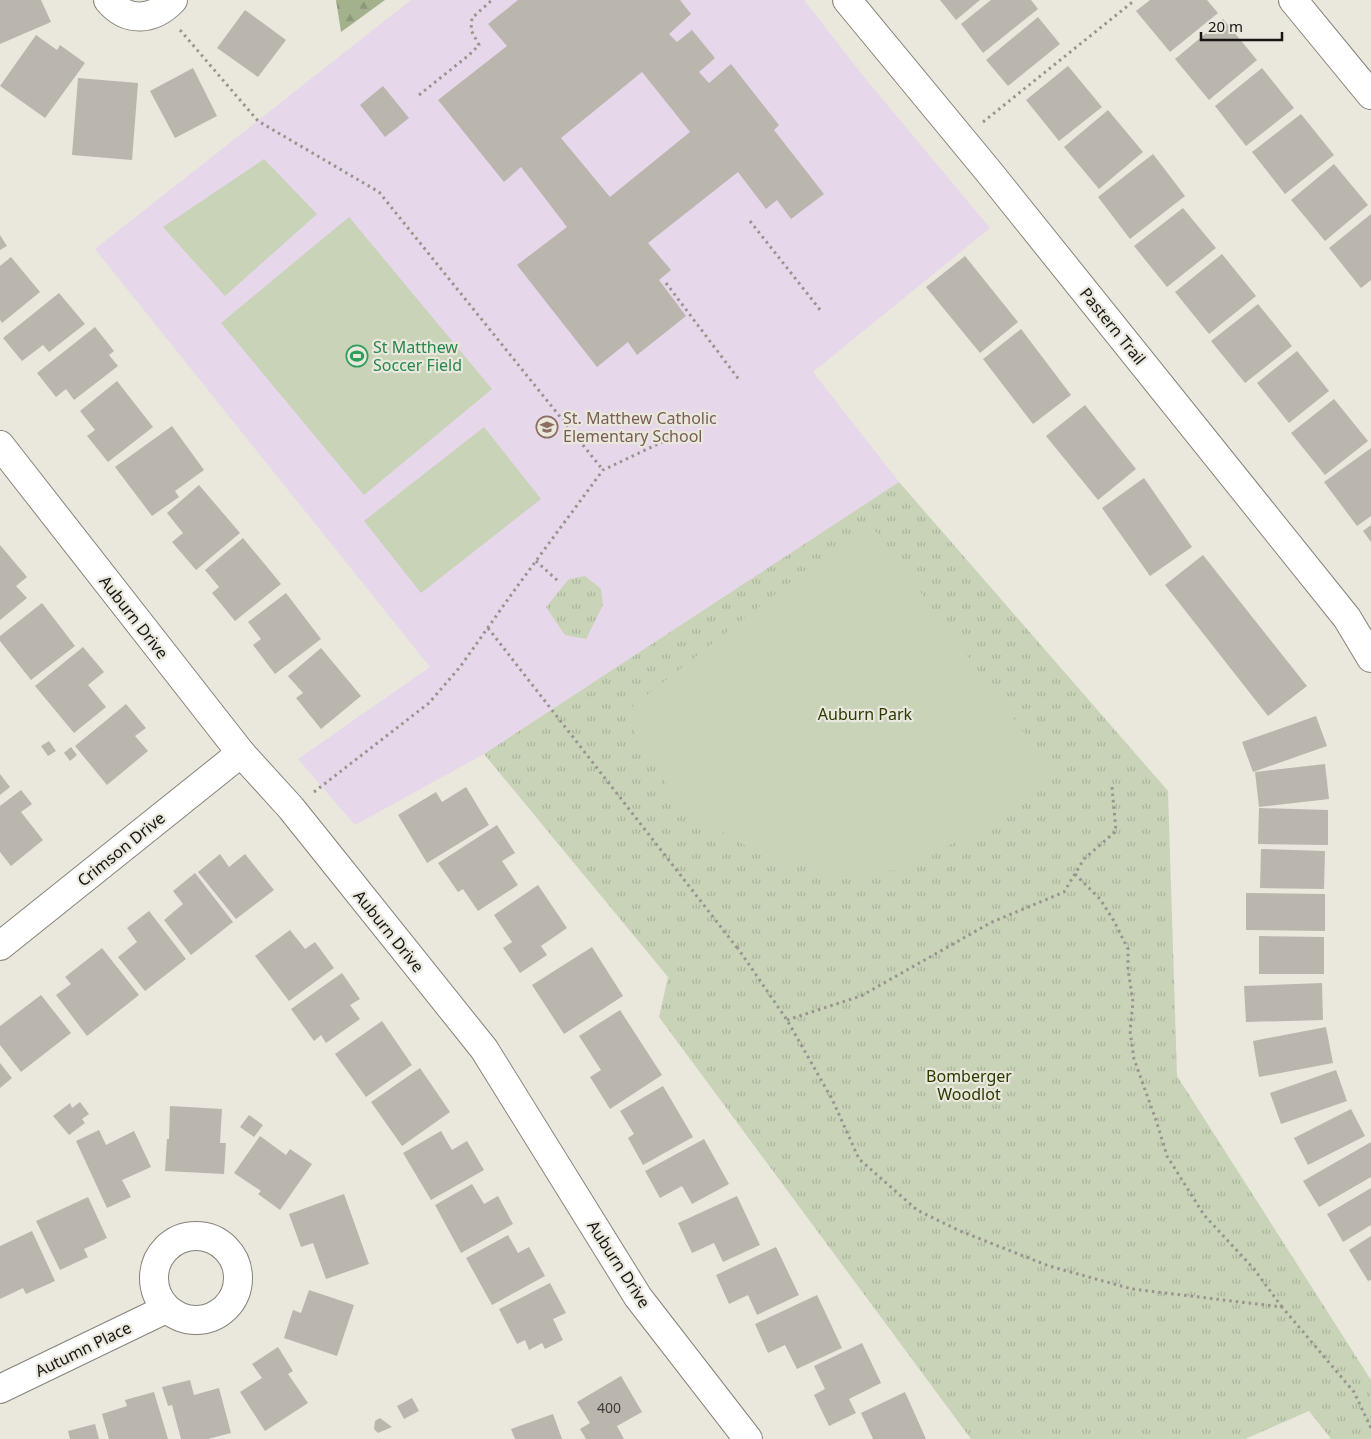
<svg xmlns="http://www.w3.org/2000/svg" width="1371" height="1439" font-family="'Noto Sans',sans-serif">
  <style>
    .education { fill: #e6d7ea }
    .forest { fill: url(#forest-firs) }
    .park { fill: url(#park-tufts) }
    .garden { fill: #c8d3b8 }
    .building { fill: #bab6ae; fill-rule: evenodd }
    .lines { fill: none; stroke-linecap: round; stroke-linejoin: round }
    .minor-casing { stroke: #87837b; stroke-width: 30 }
    .path { stroke: #97958e; stroke-width: 3; stroke-dasharray: 2.5 4; stroke-linecap: butt }
    .minor { stroke: #fff; stroke-width: 28 }
    .labels { text-anchor: middle; dominant-baseline: central; stroke-width: 4.5; stroke-linejoin: round; paint-order: stroke }
    .number-label { font-size: 14px; fill: #3f3d39 }
    .street-label { font-size: 16px; fill: #161512; stroke: #eae7dd }
    .leisure-label { font-size: 16px; fill: #27864d; stroke: #eae7dd; text-anchor: start }
    .education-label { font-size: 16px; fill: #785e54; stroke: #eae7dd; text-anchor: start }
    .park-label { font-size: 16px; fill: #2b3b00; stroke: #eae7dd }
  </style>
  <defs>
    <pattern id="forest-firs" width="22" height="20" patternUnits="userSpaceOnUse" patternTransform="scale(1.25)"><rect width="22" height="20" fill="#a3b18d"/><path d="M5 1l3.5 6h-7zM16 11l3.5 6h-7z" fill="#8c9779"/></pattern>
    <pattern id="park-tufts" width="24" height="20" patternUnits="userSpaceOnUse" patternTransform="scale(1.25)"><rect width="24" height="20" fill="#c8d3b8"/><path d="M3 7l-1-3M5 7V3M7 7l1-3M15 17l-1-3M17 17v-4M19 17l1-3" fill="none" stroke="#abb49d"/></pattern>
  </defs>
  <rect width="100%" height="100%" fill="#eae7dd"/>
  <!-- education -->
  <path class="education" d="M411,0h393l60,77 126,151 -177,144 86,110 -415,272 -129,71 -57,-66 132,-92 -335,-418z"/>
  <!-- forest -->
  <path class="forest" d="M336,0h49l-44,32z"/>
  <!-- park -->
  <g class="park">
    <path d="M899,482l269,309 9,285 194,304v59h-40l-22,-28 -64,28h-274l-312,-422 9,-40 -184,-223z"/>
    <path d="M585,576l16,13 2,16 -17,34 -21,-4 -19,-28 23,-28z"/>
  </g>
  <!-- garden -->
  <g class="garden">
    <path d="M264,159l53,55 -92,82 -62,-69z"/>
    <path d="M349,217l143,172 -128,106 -143,-172z"/>
    <path d="M484,427l57,72 -120,94 -57,-72z"/>
    <path d="M868,521l183,248 -54,51 -94,50 -68,3 -68,-15 -86,-50 -58,-94z"/>
  </g>
  <!-- building -->
  <g class="building">
    <path d="M0,0h41l10,22 -51,22z"/>
    <path d="M518,0h162l11,14 -22,20 8,8 15,-12 23,28 -16,14 10,11 22,-19 48,61 -5,5 50,64 -33,25 -14,-19 -11,9 -28,-37 -90,71 23,27 -12,10 27,36 -49,39 -9,-13 -31,25 -80,-102 50,-38 -46,-60 -17,15 -66,-82 69,-54 -19,-22zM642,72l48,60 -80,65 -49,-59z"/>
    <path d="M940,0h40l-24,20z"/>
    <path d="M991,0h40l7,9 -55,44 -22,-29z"/>
    <path d="M1150,0h57l11,13 -48,39 -34,-41z"/>
    <path d="M245,10l41,30 -28,37 -41,-29z"/>
    <path d="M1038,17l22,27 -52,42 -22,-26z"/>
    <path d="M1223,19l34,41 -48,40 -34,-41z"/>
    <path d="M36,35l21,15 3,-5 25,18 -40,55 -45,-32z"/>
    <path d="M1068,66l34,41 -43,34 -33,-41z"/>
    <path d="M193,68l24,48 -42,22 -25,-47z"/>
    <path d="M1262,68l32,40 -48,38 -31,-40z"/>
    <path d="M78,78l60,5 -6,77 -60,-5z"/>
    <path d="M383,86l26,32 -24,19 -25,-32z"/>
    <path d="M1108,110l35,42 -44,37 -35,-42z"/>
    <path d="M1301,114l33,41 -49,39 -33,-42z"/>
    <path d="M1153,154l32,42 -55,43 -32,-42z"/>
    <path d="M1334,164l34,41 -43,36 -34,-41z"/>
    <path d="M1183,208l33,40 -49,39 -33,-41z"/>
    <path d="M1371,214v66l-10,8 -32,-40z"/>
    <path d="M0,235l7,11 -7,4z"/>
    <path d="M1222,254l34,42 -47,38 -34,-42z"/>
    <path d="M965,256l53,66 -38,31 -54,-66z"/>
    <path d="M11,257l29,35 -38,31 -2,-3v-54z"/>
    <path d="M59,293l26,31 -36,28 -6,-7 -21,16 -19,-23z"/>
    <path d="M1258,304l34,42 -47,37 -34,-42z"/>
    <path d="M95,327l19,24 -5,4 9,11 -44,34 -8,-11 -10,8 -19,-24z"/>
    <path d="M1021,329l50,66 -38,29 -50,-65z"/>
    <path d="M1297,351l32,40 -40,32 -32,-40z"/>
    <path d="M117,381l36,46 -45,35 -21,-26 8,-6 -15,-19z"/>
    <path d="M1334,399l34,42 -43,34 -34,-42z"/>
    <path d="M1085,405l51,64 -38,31 -52,-64z"/>
    <path d="M172,426l32,44 -29,21 4,6 -27,19 -37,-49z"/>
    <path d="M1371,448v68l-14,10 -33,-44z"/>
    <path d="M1144,478l48,69 -42,29 -48,-68z"/>
    <path d="M199,485l41,48 -44,37 -24,-28 11,-9 -16,-20z"/>
    <path d="M1371,525v17l-8,-11z"/>
    <path d="M243,538l38,46 -46,37 -23,-28 7,-6 -14,-17z"/>
    <path d="M0,545l27,32 -11,9 11,12 -27,22z"/>
    <path d="M1203,555l104,131 -39,30 -103,-131z"/>
    <path d="M286,593l35,46 -46,35 -22,-29 8,-6 -13,-17z"/>
    <path d="M42,603l33,43 -44,34 -31,-39v-5z"/>
    <path d="M83,647l21,25 -16,13 18,22 -32,26 -39,-47z"/>
    <path d="M321,648l40,48 -40,33 -25,-31 7,-5 -15,-17z"/>
    <path d="M126,704l20,24 -11,8 13,15 -41,34 -32,-39z"/>
    <path d="M1316,716l11,30 -74,26 -11,-30z"/>
    <path d="M49,741l7,10 -8,5 -7,-10z"/>
    <path d="M71,747l6,8 -7,6 -6,-8z"/>
    <path d="M1325,764l4,35 -70,8 -4,-35z"/>
    <path d="M0,774l10,13 -10,8z"/>
    <path d="M466,787l23,38 -62,38 -29,-48 38,-23 6,10z"/>
    <path d="M21,790l11,14 -11,8 22,28 -32,26 -11,-14v-46z"/>
    <path d="M1259,808l69,2v35l-70,-1z"/>
    <path d="M497,825l18,28 -13,8 16,24 -40,26 -15,-22 -5,3 -20,-29z"/>
    <path d="M1261,849l64,2 -1,38 -64,-1z"/>
    <path d="M220,854l9,13 16,-13 29,36 -38,29 -38,-47z"/>
    <path d="M195,873l38,49 -42,33 -27,-35 19,-16 -10,-13z"/>
    <path d="M538,885l29,43 -26,18 6,9 -27,18 -17,-25 9,-6 -18,-27z"/>
    <path d="M1246,893l79,1v37l-79,-1z"/>
    <path d="M149,911l37,48 -41,32 -27,-34 19,-15 -10,-14z"/>
    <path d="M290,930l15,19 10,-7 19,26 -45,33 -34,-45z"/>
    <path d="M1259,936l65,1v37h-65z"/>
    <path d="M592,947l31,49 -59,38 -32,-49z"/>
    <path d="M102,948l37,47 -52,41 -31,-41 15,-11 -6,-7z"/>
    <path d="M342,973l18,26 -10,6 10,14 -34,24 -5,-8 -7,6 -23,-32z"/>
    <path d="M1322,983l1,37 -77,2 -2,-36z"/>
    <path d="M41,995l30,38 -50,39 -21,-27v-19z"/>
    <path d="M620,1010l42,65 -52,34 -20,-32 11,-7 -22,-34z"/>
    <path d="M382,1021l30,44 -46,32 -31,-43z"/>
    <path d="M1326,1027l7,36 -74,14 -6,-36z"/>
    <path d="M0,1063l12,15 -12,10z"/>
    <path d="M420,1068l30,44 -48,34 -31,-44z"/>
    <path d="M1336,1070l11,31 -66,23 -11,-31z"/>
    <path d="M663,1086l30,51 -50,28 -15,-27 6,-4 -14,-23z"/>
    <path d="M80,1102l9,12 -7,5 3,4 -16,12 -16,-19 17,-13 2,5z"/>
    <path d="M170,1106l52,3 -2,34h6l-2,31 -59,-3 2,-32h2z"/>
    <path d="M1351,1109l14,27 -57,29 -14,-27z"/>
    <path d="M249,1115l14,10 -9,12 -14,-10z"/>
    <path d="M99,1130l7,15 28,-14 17,36 -29,13 9,17 -24,11 -31,-67z"/>
    <path d="M441,1131l11,19 15,-9 17,29 -53,30 -28,-47z"/>
    <path d="M260,1136l26,19 4,-6 22,15 -32,46 -22,-16 3,-3 -27,-18z"/>
    <path d="M704,1139l25,45 -37,20 -10,-18 -22,12 -15,-27z"/>
    <path d="M1371,1142v35l-52,30 -16,-26z"/>
    <path d="M472,1184l12,20 14,-8 15,28 -52,29 -26,-48z"/>
    <path d="M1371,1188v37l-28,17 -16,-28z"/>
    <path d="M344,1194l25,70 -43,15 -13,-36 -12,4 -12,-33z"/>
    <path d="M737,1196l23,49 -37,17 -9,-19 -22,10 -14,-30z"/>
    <path d="M88,1197l19,41 -23,11 4,8 -28,13 -24,-49z"/>
    <path d="M32,1231l23,50 -29,13 -3,-6 -23,11v-53z"/>
    <path d="M508,1235l10,18 11,-6 16,29 -53,29 -26,-47z"/>
    <path d="M1371,1236v44l-3,1 -19,-31z"/>
    <path d="M776,1247l23,48 -42,20 -9,-20 -19,9 -13,-29z"/>
    <path d="M550,1283l16,30 -13,6 10,21 -18,9 -3,-6 -13,7 -4,-10 -8,4 -18,-35z"/>
    <path d="M309,1290l45,15 -17,51 -53,-18 9,-28 8,3z"/>
    <path d="M817,1295l25,53 -45,21 -12,-24 -17,8 -13,-29z"/>
    <path d="M862,1343l19,40 -32,16 7,14 -27,13 -15,-31 11,-6 -11,-23z"/>
    <path d="M278,1347l15,24 -5,3 20,29 -43,28 -25,-39 22,-14 -10,-14z"/>
    <path d="M621,1376l21,36 -25,14 7,13h-38l-6,-10 10,-6 -13,-21z"/>
    <path d="M190,1380l4,15 25,-7 12,45 -23,6h-27l-9,-34 -4,1 -6,-19z"/>
    <path d="M154,1392l14,47h-59l-7,-25 25,-8 -2,-6z"/>
    <path d="M905,1392l21,47h-53l-12,-26z"/>
    <path d="M412,1398l7,13 -15,8 -7,-13z"/>
    <path d="M553,1414l9,25h-47l-4,-10z"/>
    <path d="M380,1418l12,9 -14,6 -4,-4 1,-8z"/>
    <path d="M95,1424l4,15h-29l-2,-8z"/>
  </g>
  <g class="lines">
    <!-- minor casing -->
    <g class="minor-casing">
      <g id="minor">
        <path d="M108,0c19,23 45,21 65,0"/>
        <path d="M847,0l142,172 358,446 24,40"/>
        <path d="M1293,0l78,95"/>
        <path d="M0,445l241,308 50,55 193,241 154,248 110,142"/>
        <path d="M0,946l241,-193"/>
        <circle cx="196" cy="1278" r="42"/>
        <path d="M0,1389l166,-80"/>
      </g>
    </g>
    <!-- path -->
    <g class="path">
      <path d="M180,30l78,91 121,71 224,278"/>
      <path d="M419,95l50,-40 10,-10 -8,-15 1,-12 20,-18"/>
      <path d="M983,122l152,-122"/>
      <path d="M750,221l71,90"/>
      <path d="M666,283l74,98"/>
      <path d="M536,561l22,20"/>
      <path d="M488,628l250,321"/>
      <path d="M314,792l115,-89 31,-36 56,-79 87,-118 70,-33"/>
      <path d="M1075,874l25,25 14,22 14,28v20l5,33 -3,29 4,28 23,64 10,33 37,59 50,54 28,38"/>
      <path d="M737,947l50,73 45,79 27,60 58,51 43,21 89,35 83,23 150,18 72,85 17,36"/>
      <path d="M787,1020l74,-24 129,-73 74,-31 20,-33 32,-28 -4,-44"/>
    </g>
    <!-- minor -->
    <use href="#minor" class="minor"/>
  </g>
  <!-- icons -->
  <defs>
    <g id="stadium-ring" transform="scale(1.125)"><circle r="9.5" fill="#eae7dd" stroke="#2e9e5b" stroke-width="1.5"/><path d="M0-5a6.5 5 0 1 0 0 10a6.5 5 0 1 0 0-10ZM-3.5-1.8h7v3.6h-7Z" fill="#2e9e5b"/></g>
    <g id="school-ring" transform="scale(1.125)"><circle r="9.5" fill="#eae7dd" stroke="#8d6e63" stroke-width="1.5"/><path d="M0-5L7-2L0 1L-7-2ZM-4 1L0 2.5L4 1V4Q0 6-4 4Z" fill="#8d6e63"/></g>
  </defs>
  <g fill-rule="evenodd">
    <use href="#stadium-ring" x="357" y="356"/>
    <use href="#school-ring" x="547" y="427"/>
  </g>
  <g class="labels">
    <!-- number labels -->
    <g class="number-label">
      <text x="609" y="1407">400</text>
    </g>
    <!-- street labels -->
    <g class="street-label">
      <text transform="translate(1113 326) rotate(51)">Pastern Trail</text>
      <text transform="translate(134 617) rotate(52)">Auburn Drive</text>
      <text transform="translate(121 849) rotate(-39)">Crimson Drive</text>
      <text transform="translate(389 931) rotate(51)">Auburn Drive</text>
      <text transform="translate(619 1264) rotate(57)">Auburn Drive</text>
      <text transform="translate(83 1349) rotate(-26)">Autumn Place</text>
    </g>
    <!-- leisure labels -->
    <g class="leisure-label">
      <text x="373" y="347">St Matthew<tspan x="373" dy="18">Soccer Field</tspan></text>
    </g>
    <!-- education labels -->
    <g class="education-label">
      <text x="563" y="418">St. Matthew Catholic<tspan x="563" dy="18">Elementary School</tspan></text>
    </g>
    <!-- park labels -->
    <g class="park-label">
      <text x="865" y="714">Auburn Park</text>
      <text x="969" y="1076">Bomberger<tspan x="969" dy="18">Woodlot</tspan></text>
    </g>
  </g>
  <!-- scale -->
  <path d="M1201 32v8h81v-8" fill="none" stroke="#161512" stroke-width="2.5"/>
  <text x="1208" y="32" font-size="15" fill="#161512" stroke="#eae7dd" stroke-width="4" paint-order="stroke">20 m</text>
</svg>
